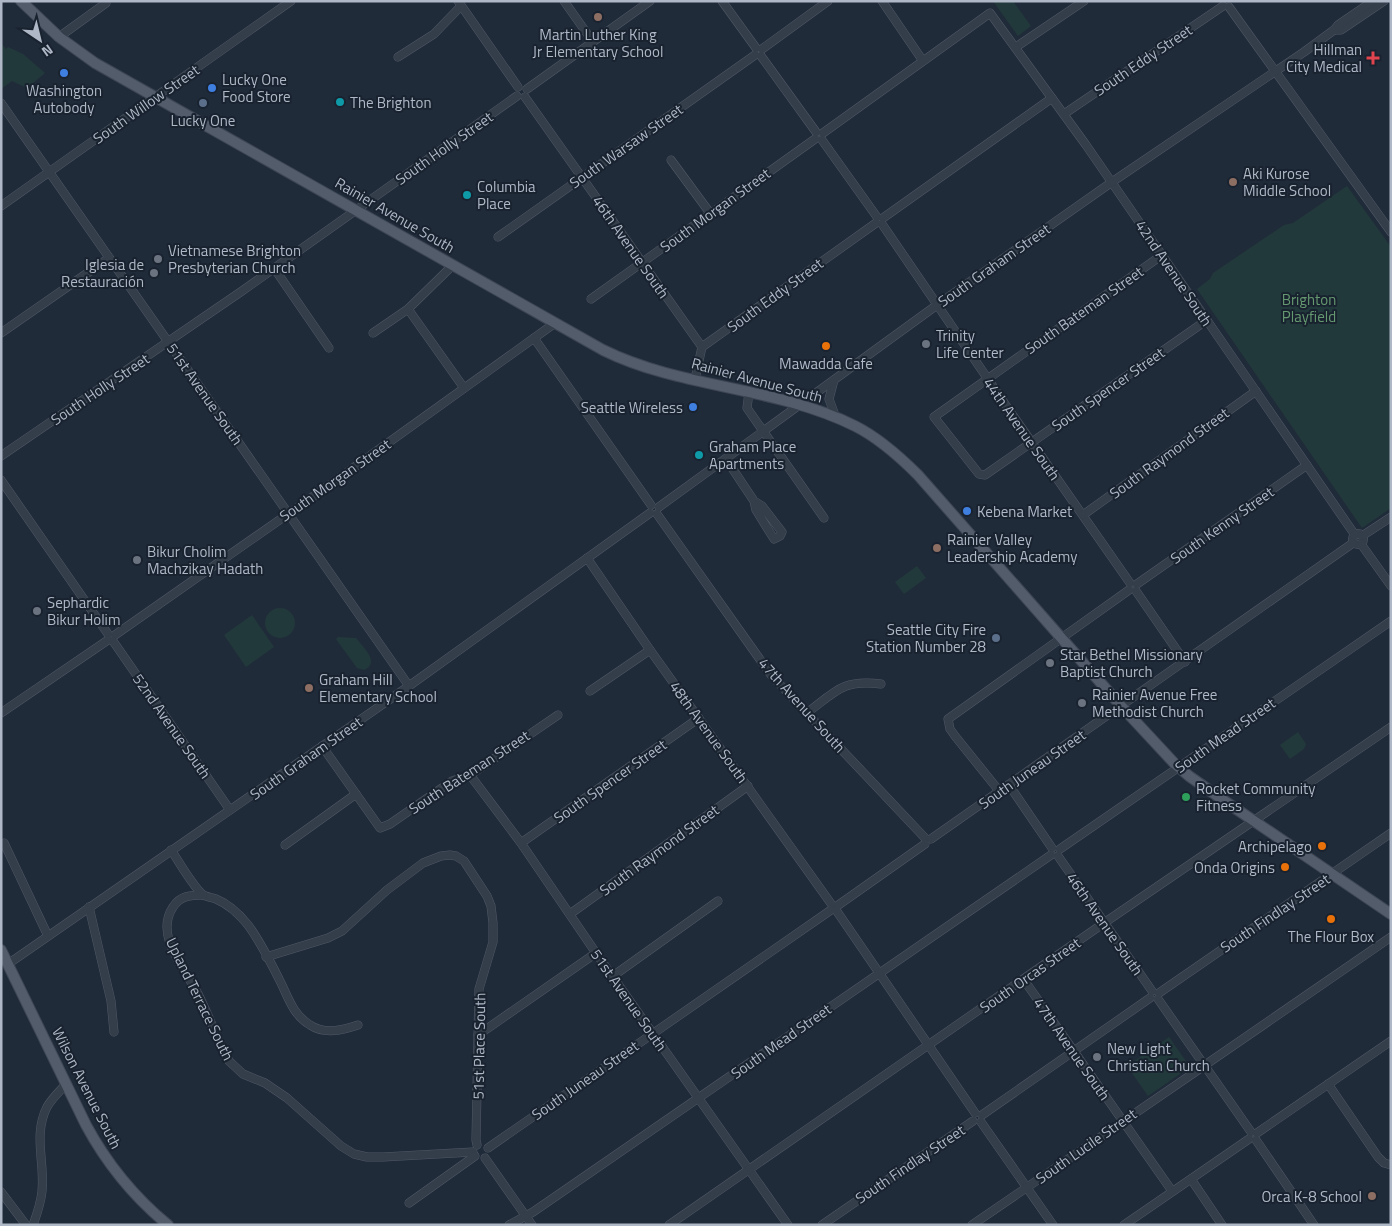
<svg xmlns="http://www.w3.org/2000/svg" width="1392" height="1226" font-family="'Titillium Web',sans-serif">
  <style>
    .green { fill: #22393b }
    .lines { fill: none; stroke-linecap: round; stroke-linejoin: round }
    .minor-casing { stroke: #4f5865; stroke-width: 9 }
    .major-casing { stroke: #3d4654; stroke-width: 12 }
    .minor { stroke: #343d4a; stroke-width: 8 }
    .major { stroke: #525c6b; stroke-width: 10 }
    .education-dot { fill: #8d6e63; stroke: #19222f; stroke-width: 2 }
    .health-dot { fill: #e0444e; stroke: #19222f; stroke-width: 2 }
    .shop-dot { fill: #3f7fe0; stroke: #19222f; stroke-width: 2 }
    .culture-dot { fill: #0f9aa8; stroke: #19222f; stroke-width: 2 }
    .service-dot { fill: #5c6f8a; stroke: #19222f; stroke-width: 2 }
    .worship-dot { fill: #6b7280; stroke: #19222f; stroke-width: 2 }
    .food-dot { fill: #e8710a; stroke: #19222f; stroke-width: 2 }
    .leisure-dot { fill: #2e9e5b; stroke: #19222f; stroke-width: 2 }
    .labels { text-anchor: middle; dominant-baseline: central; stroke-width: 4; stroke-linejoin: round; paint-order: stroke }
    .poi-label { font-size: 15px; fill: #afb8c7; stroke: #19222f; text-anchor: start }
    .street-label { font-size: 15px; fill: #afb8c7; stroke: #19222f }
    .park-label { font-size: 15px; fill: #659970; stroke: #19222f }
  </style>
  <rect width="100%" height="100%" fill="#202b3a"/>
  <!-- green -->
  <g class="green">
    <path d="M993,1h20l18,25 -13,10z"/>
    <path d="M1,43l5,6 2,-2 15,7 22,19 -18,15 -15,-7 -11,8z"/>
    <path d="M1347,186l44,61v261l-29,20 -165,-239 13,-10 3,-6 71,-48 9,-2z"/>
    <path d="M917,566l9,12 -22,16 -9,-12z"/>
    <circle cx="280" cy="623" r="15"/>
    <path d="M252,615l22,32 -28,20 -22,-32z"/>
    <path d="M338,637l18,1c7,9 25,25 8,32l-7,-2 -21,-29z"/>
    <path d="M1298,732l8,12 -2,5 -14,10 -10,-14z"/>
    <path d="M1169,1037l21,30 -42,29 -21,-30z"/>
  </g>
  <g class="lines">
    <!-- minor casing -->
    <g class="minor-casing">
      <g id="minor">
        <path d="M458,1l60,86"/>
        <path d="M564,1l29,41"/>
        <path d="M722,1l34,47"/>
        <path d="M882,1l41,60"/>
        <path d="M1229,7l162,225"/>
        <path d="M1334,30h7l43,-29"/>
        <path d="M59,37l47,-34"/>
        <path d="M1016,47l68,-46"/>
        <path d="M762,49l66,-48"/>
        <path d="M761,56l55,76"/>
        <path d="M398,57l36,-23 27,-28"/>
        <path d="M527,89l123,-88"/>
        <path d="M525,97l177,250"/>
        <path d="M1,103l408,583"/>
        <path d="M1064,114l159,-108"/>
        <path d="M823,133l167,-120 96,132 269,390"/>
        <path d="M822,140l55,77"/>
        <path d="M671,160l39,53"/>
        <path d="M1,206l290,-205"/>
        <path d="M883,218l169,-120"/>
        <path d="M882,224l125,183 123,176"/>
        <path d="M498,237l257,-182"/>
        <path d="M1162,255l-228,162 45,57 6,1 222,-155"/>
        <path d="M274,268l55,80"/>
        <path d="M591,299l224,-160"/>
        <path d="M408,309l56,79"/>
        <path d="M1,333l108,-75"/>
        <path d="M373,333l35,-24 45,-44"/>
        <path d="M534,338l117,167"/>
        <path d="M695,379l7,-32 174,-124"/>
        <path d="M834,380l-5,19 7,19"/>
        <path d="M749,392l-2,16 77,110"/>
        <path d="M1,456l241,-165 275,-195"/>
        <path d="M726,459l28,42 8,5 20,26 -2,4 -6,3 -18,-29 -2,-9"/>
        <path d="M1,480l107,154"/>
        <path d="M659,507l278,-202 175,-123 192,-130 30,-22 4,-5 35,-24"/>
        <path d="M657,514l114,161 154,163"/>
        <path d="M1083,515l173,-124"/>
        <circle cx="1358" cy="539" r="5.5"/>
        <path d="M1362,536l29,-19"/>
        <path d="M1361,544l30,42"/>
        <path d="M587,558l63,92 182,255"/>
        <path d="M1137,584l170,-119"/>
        <path d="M1136,591l49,71"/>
        <path d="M115,635l213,-149 227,-163"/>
        <path d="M113,641l117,169"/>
        <path d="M590,691l60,-41"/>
        <path d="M1,713l107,-73"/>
        <path d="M807,713c29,-22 36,-34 74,-29"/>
        <path d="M322,746l58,82 10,-4 62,-43 18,-6 88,-60"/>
        <path d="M470,775l51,68 75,110 192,272"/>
        <path d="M1009,785l43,63"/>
        <path d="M1000,792l-45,-56 -5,-7 -2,-10 181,-129"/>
        <path d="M931,839l422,-296"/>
        <path d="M4,843l44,93"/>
        <path d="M521,843l178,-125"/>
        <path d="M285,845l71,-51"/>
        <path d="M1060,849l331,-228"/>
        <path d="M171,850c9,13 19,32 31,44 3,3 9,3 14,5 12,5 24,16 32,26 12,16 22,36 31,54 9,17 13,35 31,46 15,10 33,5 48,0"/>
        <path d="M1058,856l94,135"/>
        <path d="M203,895c-13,0 -23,1 -30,12 -20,30 15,65 27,91 10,21 18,42 29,63l14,13 22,9 22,15 54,48 13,8 13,3h16l90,-5"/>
        <path d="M837,906l88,-62"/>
        <path d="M89,907l22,94 3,31"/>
        <path d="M836,910l139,203"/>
        <path d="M570,914l178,-128"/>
        <path d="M266,957l62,-19 14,-7 45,-41 36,-27 18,-7 9,-1 6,1 8,5 23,35 4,10 2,17v19l-14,47 -3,151 1,5"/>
        <path d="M8,964l401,-278 241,-173"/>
        <path d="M613,976l105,-75"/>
        <path d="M1024,980l148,211"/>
        <path d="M1159,993l232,-160"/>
        <path d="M1158,999l44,63"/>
        <path d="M478,1035l118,-82"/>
        <path d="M1208,1063l183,-126"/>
        <path d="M1207,1069l44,63"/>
        <path d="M1328,1084l50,73 6,6 7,2"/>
        <path d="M982,1115l168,-117"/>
        <path d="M981,1122l72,103"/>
        <path d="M1257,1133l134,-92"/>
        <path d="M1256,1140l58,85"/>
        <path d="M488,1148l343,-238"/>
        <path d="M485,1158l47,67"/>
        <path d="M1191,1179l31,46"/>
        <path d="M1,1192l25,33"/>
        <path d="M409,1203l66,-47"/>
        <path d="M33,1225c4,-11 8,-22 9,-34 3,-28 -9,-57 5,-84 5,-9 13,-16 20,-24"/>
        <path d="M509,1225l24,-13 518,-357"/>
        <path d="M669,1225l435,-302 287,-196"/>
        <path d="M822,1225l151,-104"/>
        <path d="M972,1225l229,-157"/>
        <path d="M1124,1225l125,-86"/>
      </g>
    </g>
    <!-- major casing -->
    <g class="major-casing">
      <g id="major">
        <path d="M21,1l38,36 36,26 508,287c79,39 172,36 252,76 24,12 44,30 63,49l204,232 53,57 14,12 37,26 165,112"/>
        <path d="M1,950l85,175c21,39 48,72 82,100"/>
      </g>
    </g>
    <!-- minor -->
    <use href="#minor" class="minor"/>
    <!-- major -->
    <use href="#major" class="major"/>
  </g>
  <!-- markers -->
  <g class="education-dot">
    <circle cx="598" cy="17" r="5"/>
    <circle cx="1233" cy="182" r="5"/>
    <circle cx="937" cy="548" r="5"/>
    <circle cx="309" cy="688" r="5"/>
    <circle cx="1372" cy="1196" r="5"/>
  </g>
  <path class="health-dot" d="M1370.5 50.5h5v5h5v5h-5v5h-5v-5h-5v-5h5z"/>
  <g class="shop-dot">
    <circle cx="64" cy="73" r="5"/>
    <circle cx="212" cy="88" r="5"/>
    <circle cx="693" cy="407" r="5"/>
    <circle cx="967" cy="511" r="5"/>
  </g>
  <g class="culture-dot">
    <circle cx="340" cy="102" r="5"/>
    <circle cx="467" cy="195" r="5"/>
    <circle cx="699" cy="455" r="5"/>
  </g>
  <g class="service-dot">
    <circle cx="203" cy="103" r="5"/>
    <circle cx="996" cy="638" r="5"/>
  </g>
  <g class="worship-dot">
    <circle cx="158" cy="259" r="5"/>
    <circle cx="154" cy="273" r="5"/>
    <circle cx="926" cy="344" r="5"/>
    <circle cx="137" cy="560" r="5"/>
    <circle cx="37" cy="611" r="5"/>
    <circle cx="1050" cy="663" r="5"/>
    <circle cx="1082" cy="703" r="5"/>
    <circle cx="1097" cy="1057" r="5"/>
  </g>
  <g class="food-dot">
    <circle cx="826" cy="346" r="5"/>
    <circle cx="1322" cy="846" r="5"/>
    <circle cx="1285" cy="867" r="5"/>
    <circle cx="1331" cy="919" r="5"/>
  </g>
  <circle class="leisure-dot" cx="1186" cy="797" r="5"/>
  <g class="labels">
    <!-- poi labels -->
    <g class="poi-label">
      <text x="598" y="34" text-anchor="middle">Martin Luther King<tspan x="598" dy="17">Jr Elementary School</tspan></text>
      <text x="1362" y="49" text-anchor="end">Hillman<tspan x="1362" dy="17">City Medical</tspan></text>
      <text x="222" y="79">Lucky One<tspan x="222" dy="17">Food Store</tspan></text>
      <text x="64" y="90" text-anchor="middle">Washington<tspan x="64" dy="17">Autobody</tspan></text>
      <text x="350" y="102">The Brighton</text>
      <text x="203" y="120" text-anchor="middle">Lucky One</text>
      <text x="1243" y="173">Aki Kurose<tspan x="1243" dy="17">Middle School</tspan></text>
      <text x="477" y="186">Columbia<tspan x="477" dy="17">Place</tspan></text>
      <text x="168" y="250">Vietnamese Brighton<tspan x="168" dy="17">Presbyterian Church</tspan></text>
      <text x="144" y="264" text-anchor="end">Iglesia de<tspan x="144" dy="17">Restauración</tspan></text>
      <text x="936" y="335">Trinity<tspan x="936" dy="17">Life Center</tspan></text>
      <text x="826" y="363" text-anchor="middle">Mawadda Cafe</text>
      <text x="683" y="407" text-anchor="end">Seattle Wireless</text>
      <text x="709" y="446">Graham Place<tspan x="709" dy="17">Apartments</tspan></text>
      <text x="977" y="511">Kebena Market</text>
      <text x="947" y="539">Rainier Valley<tspan x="947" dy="17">Leadership Academy</tspan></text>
      <text x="147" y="551">Bikur Cholim<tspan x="147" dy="17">Machzikay Hadath</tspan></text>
      <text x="47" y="602">Sephardic<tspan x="47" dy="17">Bikur Holim</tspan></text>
      <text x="986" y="629" text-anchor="end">Seattle City Fire<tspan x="986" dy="17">Station Number 28</tspan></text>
      <text x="1060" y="654">Star Bethel Missionary<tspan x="1060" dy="17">Baptist Church</tspan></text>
      <text x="319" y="679">Graham Hill<tspan x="319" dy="17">Elementary School</tspan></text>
      <text x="1092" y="694">Rainier Avenue Free<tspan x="1092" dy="17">Methodist Church</tspan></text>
      <text x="1196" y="788">Rocket Community<tspan x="1196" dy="17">Fitness</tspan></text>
      <text x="1312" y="846" text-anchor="end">Archipelago</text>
      <text x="1275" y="867" text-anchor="end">Onda Origins</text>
      <text x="1331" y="936" text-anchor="middle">The Flour Box</text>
      <text x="1107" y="1048">New Light<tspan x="1107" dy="17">Christian Church</tspan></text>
      <text x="1362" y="1196" text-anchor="end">Orca K-8 School</text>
    </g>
    <!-- street labels -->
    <g class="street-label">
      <text transform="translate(1143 60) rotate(-34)">South Eddy Street</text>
      <text transform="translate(146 104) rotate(-35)">South Willow Street</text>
      <text transform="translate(626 146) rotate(-35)">South Warsaw Street</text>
      <text transform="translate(444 148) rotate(-35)">South Holly Street</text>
      <text transform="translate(715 210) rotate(-36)">South Morgan Street</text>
      <text transform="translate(395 215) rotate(30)">Rainier Avenue South</text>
      <text transform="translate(631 247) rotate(55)">46th Avenue South</text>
      <text transform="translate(994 265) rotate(-35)">South Graham Street</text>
      <text transform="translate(1174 273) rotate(56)">42nd Avenue South</text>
      <text transform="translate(775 295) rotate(-36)">South Eddy Street</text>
      <text transform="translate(1084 310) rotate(-35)">South Bateman Street</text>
      <text transform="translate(757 380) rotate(15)">Rainier Avenue South</text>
      <text transform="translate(100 389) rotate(-34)">South Holly Street</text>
      <text transform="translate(1108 389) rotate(-35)">South Spencer Street</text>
      <text transform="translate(205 394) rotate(55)">51st Avenue South</text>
      <text transform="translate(1022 429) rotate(55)">44th Avenue South</text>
      <text transform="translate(1169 453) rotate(-36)">South Raymond Street</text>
      <text transform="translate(335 480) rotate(-35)">South Morgan Street</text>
      <text transform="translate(1222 525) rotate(-35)">South Kenny Street</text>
      <text transform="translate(802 705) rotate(48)">47th Avenue South</text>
      <text transform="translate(172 726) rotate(55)">52nd Avenue South</text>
      <text transform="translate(709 732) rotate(54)">48th Avenue South</text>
      <text transform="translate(1225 735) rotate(-35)">South Mead Street</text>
      <text transform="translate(306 758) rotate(-35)">South Graham Street</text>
      <text transform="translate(1032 769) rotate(-35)">South Juneau Street</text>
      <text transform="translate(469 772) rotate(-33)">South Bateman Street</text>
      <text transform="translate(610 781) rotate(-35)">South Spencer Street</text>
      <text transform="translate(659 850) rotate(-36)">South Raymond Street</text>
      <text transform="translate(1275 913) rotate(-34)">South Findlay Street</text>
      <text transform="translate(1105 924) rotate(55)">46th Avenue South</text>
      <text transform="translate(1030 975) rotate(-35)">South Orcas Street</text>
      <text transform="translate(200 999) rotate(64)">Upland Terrace South</text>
      <text transform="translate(629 1000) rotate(55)">51st Avenue South</text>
      <text transform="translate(781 1041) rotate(-35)">South Mead Street</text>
      <text transform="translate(479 1046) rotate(-89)">51st Place South</text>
      <text transform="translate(1072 1049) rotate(55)">47th Avenue South</text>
      <text transform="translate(585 1080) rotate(-35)">South Juneau Street</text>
      <text transform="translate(87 1088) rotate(63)">Wilson Avenue South</text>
      <text transform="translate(1086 1146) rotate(-35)">South Lucile Street</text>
      <text transform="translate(910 1164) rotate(-34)">South Findlay Street</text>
    </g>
    <!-- park labels -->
    <g class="park-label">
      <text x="1309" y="299">Brighton<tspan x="1309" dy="17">Playfield</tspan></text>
    </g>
  </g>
  <!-- border -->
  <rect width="1392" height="1226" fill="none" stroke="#afb8c7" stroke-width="5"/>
  <!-- north arrow -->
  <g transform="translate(40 40) rotate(145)" stroke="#19222f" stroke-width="4" paint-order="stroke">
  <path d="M0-4L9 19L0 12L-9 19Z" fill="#afb8c7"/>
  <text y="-8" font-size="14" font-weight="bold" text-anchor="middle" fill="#afb8c7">N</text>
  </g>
</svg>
